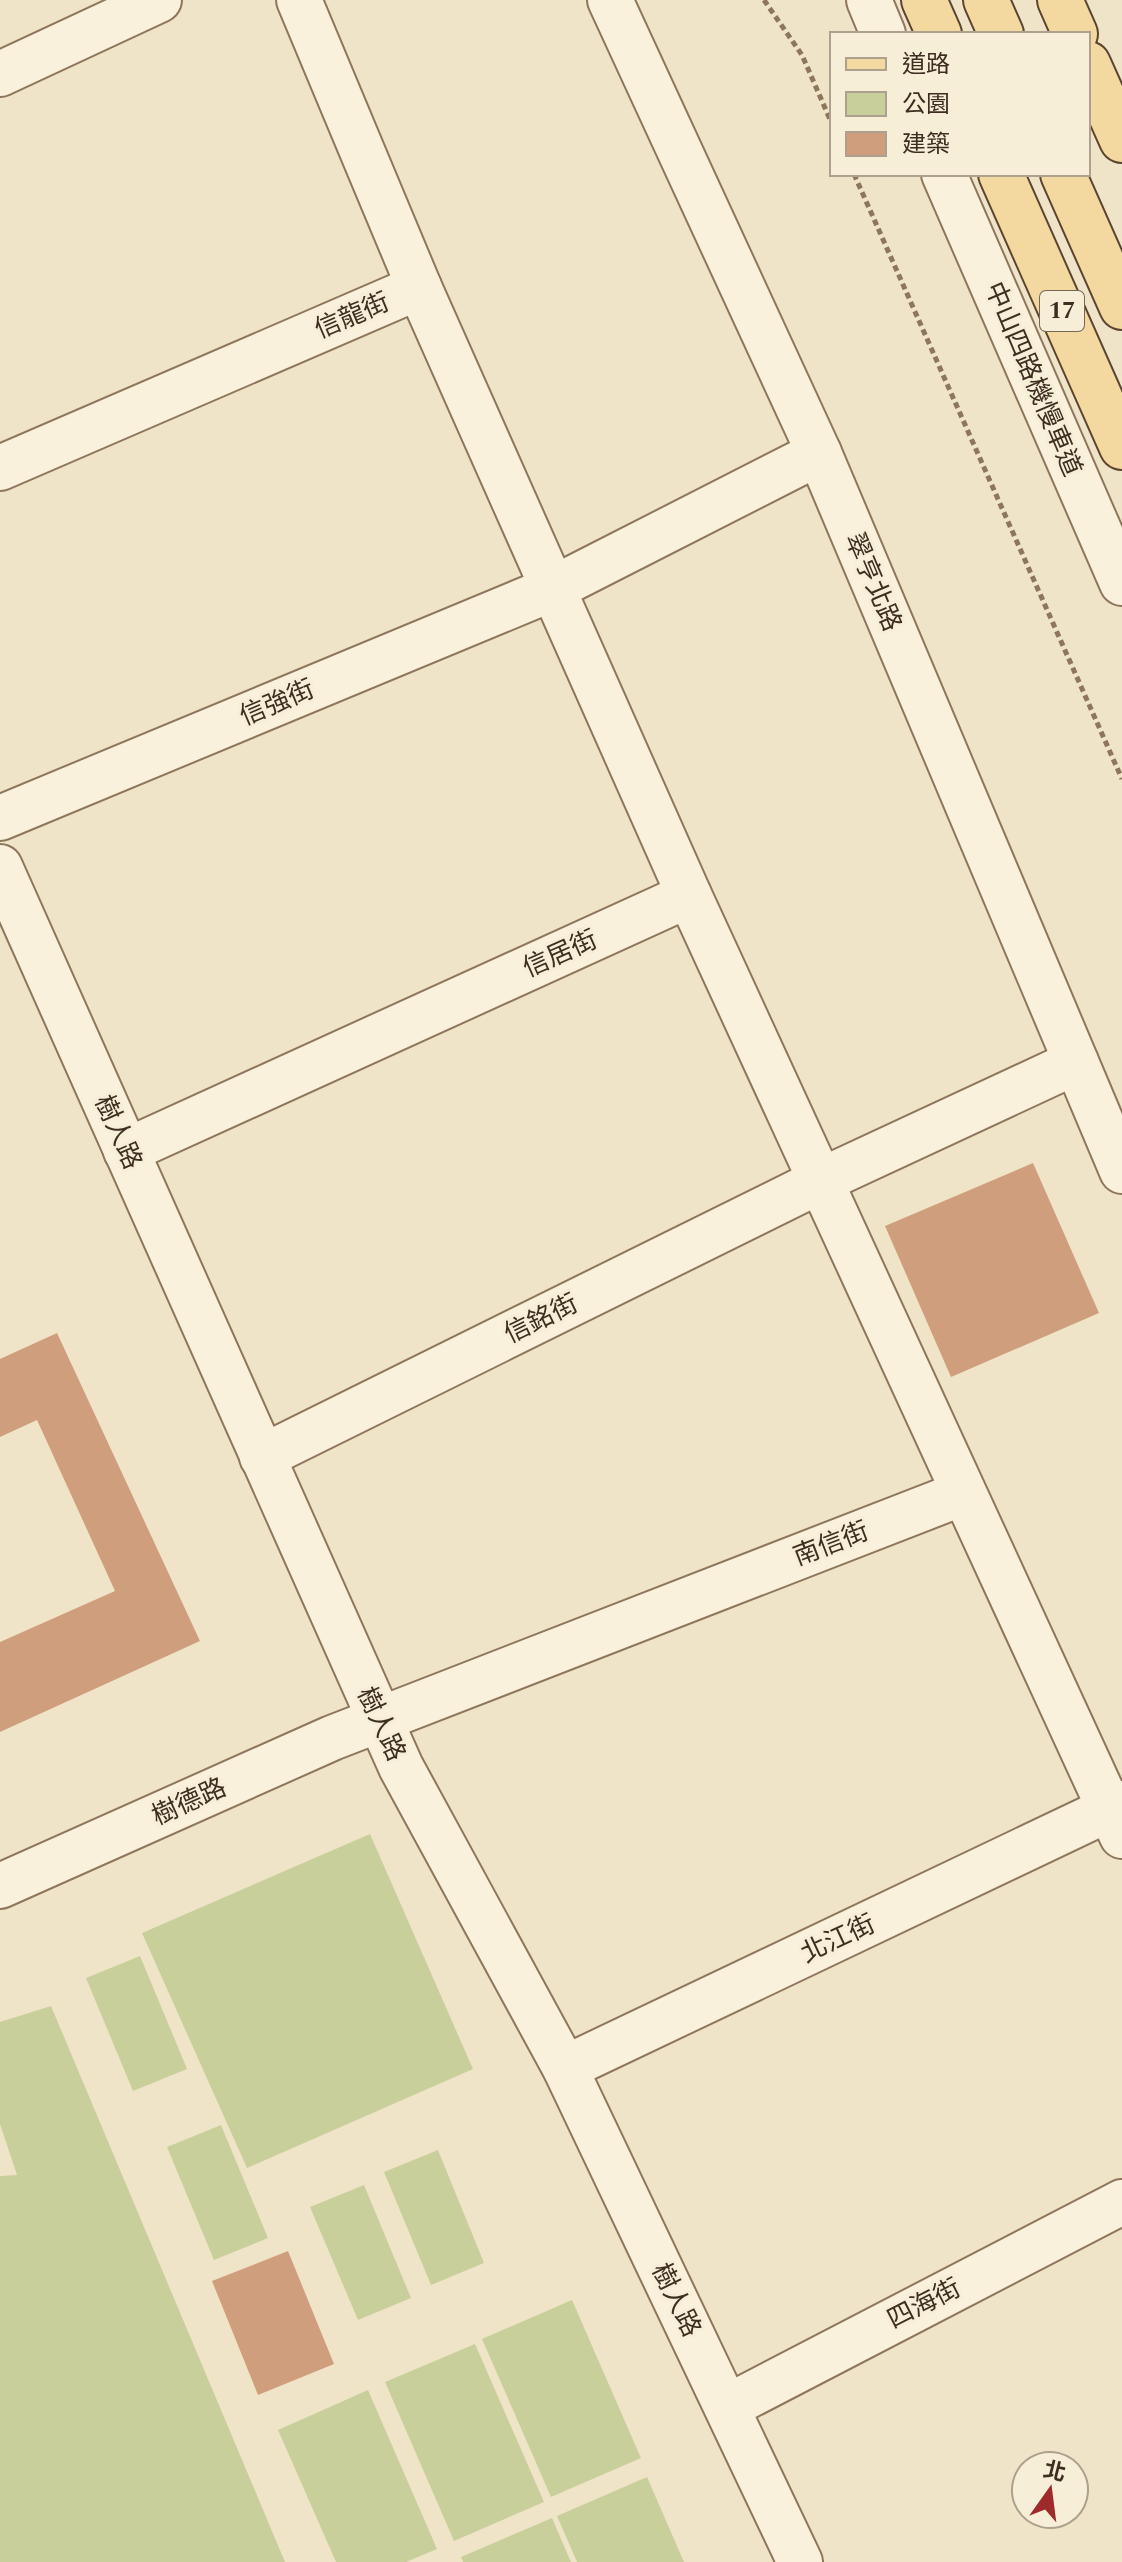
<svg xmlns="http://www.w3.org/2000/svg" width="1122" height="2562" font-family="Spectral,'Noto Sans TC',serif">
  <style>
    .green { fill: #c9cf9b }
    .building { fill: #cf9f7d }
    .lines { fill: none; stroke-linecap: round; stroke-linejoin: round }
    .minor-casing { stroke: #8d765c; stroke-width: 48 }
    .major-casing { stroke: #5b4430; stroke-width: 48 }
    .path { stroke: #8d765c; stroke-width: 5; stroke-dasharray: 6 4; stroke-linecap: butt }
    .minor { stroke: #faf1dc; stroke-width: 44 }
    .major { stroke: #f3d9a0; stroke-width: 44 }
    .labels { text-anchor: middle; dominant-baseline: central; stroke-width: 6; stroke-linejoin: round; paint-order: stroke }
    .shield { fill: #f7eed8; stroke: #756857; stroke-width: 2 }
    .shield-label { font-size: 24px; font-weight: bold; fill: #3d2e20 }
    .street-label { font-size: 26px; fill: #3d2e20; stroke: #f7eed8 }
  </style>
  <rect width="100%" height="100%" fill="#f0e4c8"/>
  <!-- green -->
  <g class="green">
    <path d="M370,1834l103,235 -226,99 -105,-235z"/>
    <path d="M140,1956l47,113 -54,22 -47,-113z"/>
    <path d="M51,2006l234,556h-285v-386l17,-1 -17,-51v-102z"/>
    <path d="M221,2125l47,113 -54,22 -47,-113z"/>
    <path d="M438,2150l46,113 -53,22 -47,-113z"/>
    <path d="M364,2185l47,113 -53,22 -48,-113z"/>
    <path d="M572,2300l69,158 -90,39 -69,-158z"/>
    <path d="M475,2344l69,158 -90,39 -69,-159z"/>
    <path d="M368,2390l69,159 -31,13h-70l-58,-132z"/>
    <path d="M647,2477l37,85h-107l-20,-46z"/>
    <path d="M552,2518l19,44h-108l-2,-5z"/>
  </g>
  <!-- building -->
  <g class="building">
    <path d="M1033,1163l66,150 -148,64 -66,-151z"/>
    <path d="M57,1333l143,308 -200,91v-90l115,-51 -78,-171 -37,17v-78z"/>
    <path d="M288,2251l46,113 -76,31 -46,-114z"/>
  </g>
  <g class="lines">
    <!-- minor casing -->
    <g class="minor-casing">
      <g id="minor">
        <path d="M299,0l120,287 270,608 433,941"/>
        <path d="M610,0l209,453 303,718"/>
        <path d="M869,0l14,34"/>
        <path d="M0,74l159,-74"/>
        <path d="M944,174l178,409"/>
        <path d="M0,468l419,-181"/>
        <path d="M0,818l554,-230 265,-135"/>
        <path d="M0,867l401,900 164,301 235,494"/>
        <path d="M126,1151l563,-256"/>
        <path d="M262,1457l558,-276 256,-119"/>
        <path d="M0,1886l332,-148 631,-245"/>
        <path d="M565,2068l557,-265"/>
        <path d="M727,2407l395,-205"/>
      </g>
    </g>
    <!-- major casing -->
    <g class="major-casing">
      <g id="major">
        <path d="M924,0l15,34"/>
        <path d="M986,0l15,34"/>
        <path d="M1060,0l15,34"/>
        <path d="M1088,64l34,76"/>
        <path d="M1001,174l121,273"/>
        <path d="M1063,174l59,133"/>
      </g>
    </g>
    <!-- path -->
    <g class="path">
      <path d="M764,0l38,55 30,69"/>
      <path d="M854,174l268,605"/>
    </g>
    <!-- minor -->
    <use href="#minor" class="minor"/>
    <!-- major -->
    <use href="#major" class="major"/>
  </g>
  <g class="labels">
    <!-- shield labels -->
    <rect class="shield" x="1040" y="291" width="44" height="40" rx="6"/>
    <g class="shield-label">
      <text x="1062" y="311">17</text>
    </g>
    <!-- street labels -->
    <g class="street-label">
      <text transform="translate(352 316) rotate(-23)">信龍街</text>
      <text transform="translate(1033 379) rotate(67)">中山四路機慢車道</text>
      <text transform="translate(873 582) rotate(67)">翠亨北路</text>
      <text transform="translate(277 703) rotate(-23)">信強街</text>
      <text transform="translate(560 954) rotate(-24)">信居街</text>
      <text transform="translate(118 1132) rotate(66)">樹人路</text>
      <text transform="translate(541 1319) rotate(-26)">信銘街</text>
      <text transform="translate(831 1544) rotate(-21)">南信街</text>
      <text transform="translate(381 1724) rotate(65)">樹人路</text>
      <text transform="translate(189 1802) rotate(-24)">樹德路</text>
      <text transform="translate(838 1939) rotate(-25)">北江街</text>
      <text transform="translate(676 2300) rotate(64)">樹人路</text>
      <text transform="translate(924 2304) rotate(-27)">四海街</text>
    </g>
  </g>
  <!-- legend -->
  <rect x="830" y="32" width="260" height="144" fill="#f7eed8" stroke="#ada18e" stroke-width="2"/>
  <rect x="846" y="58" width="40" height="12" fill="#f3d9a0" stroke="#ada18e" stroke-width="2"/>
  <text x="902" y="72" font-size="24" fill="#3d2e20">道路</text>
  <rect x="846" y="92" width="40" height="24" fill="#c9cf9b" stroke="#ada18e" stroke-width="2"/>
  <text x="902" y="112" font-size="24" fill="#3d2e20">公園</text>
  <rect x="846" y="132" width="40" height="24" fill="#cf9f7d" stroke="#ada18e" stroke-width="2"/>
  <text x="902" y="152" font-size="24" fill="#3d2e20">建築</text>
  <!-- north arrow -->
  <g transform="translate(1050 2490) rotate(14)"><circle r="38" fill="#f7eed8" stroke="#ada18e" stroke-width="2"/>
  <path d="M0-6L14 30L0 20L-14 30Z" fill="#9e2a2b"/>
  <text y="-12" font-size="22" font-weight="bold" text-anchor="middle" fill="#3d2e20">北</text>
  </g>
</svg>
